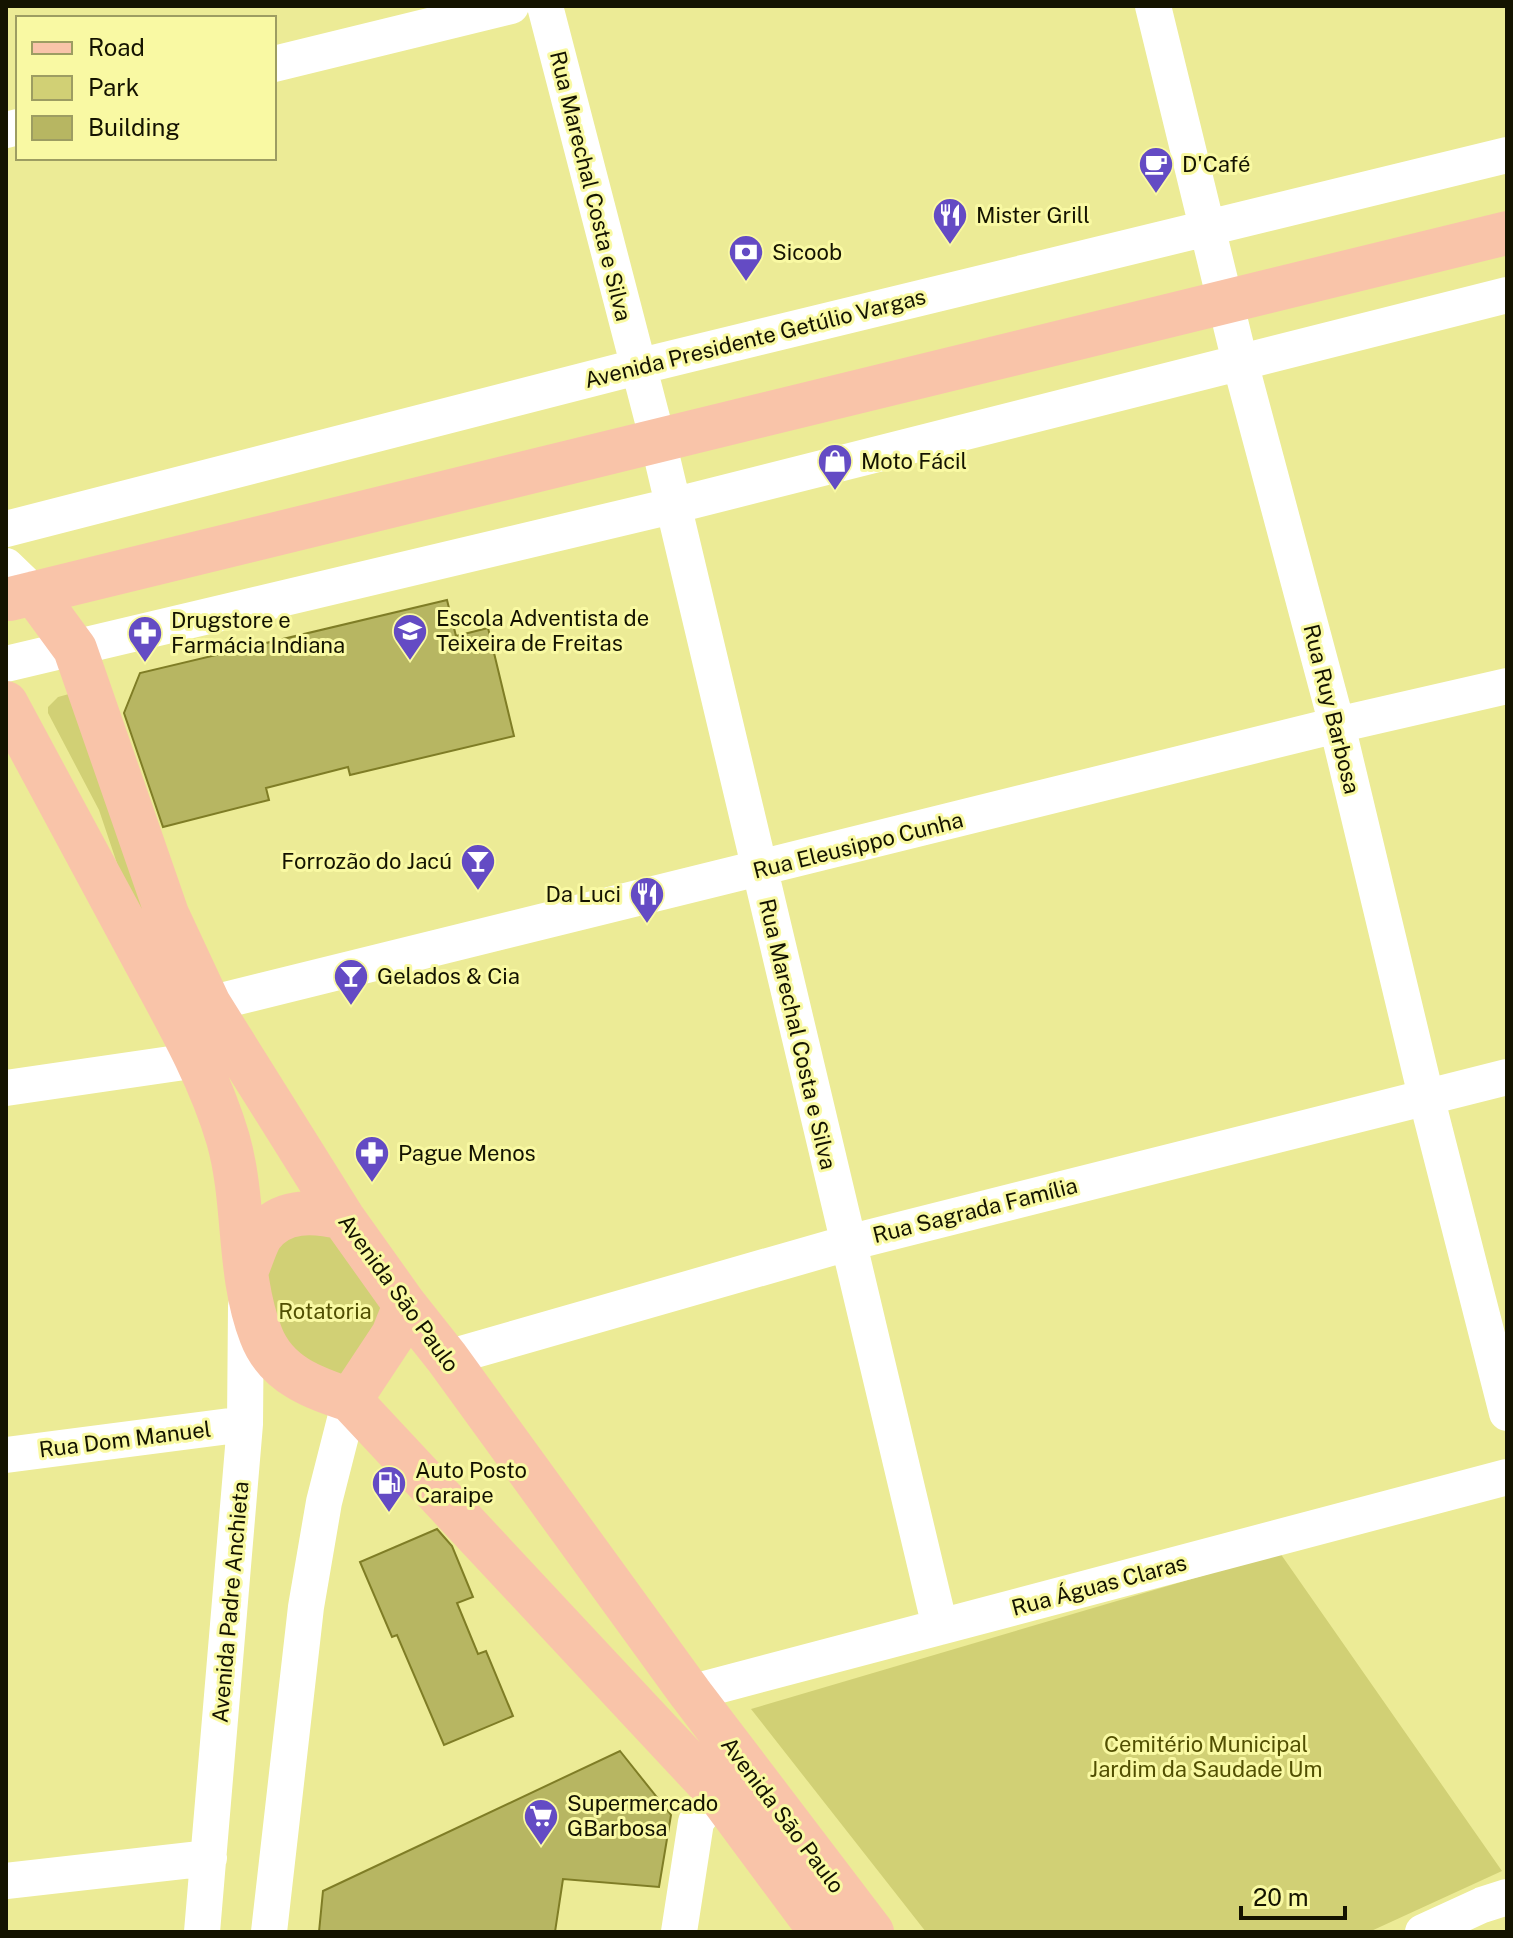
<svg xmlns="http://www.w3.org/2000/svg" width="1513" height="1938" viewBox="0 0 1513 1938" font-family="'Public Sans',sans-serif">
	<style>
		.green { fill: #d1d075 }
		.building { fill: #b7b662; stroke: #7f7d26; stroke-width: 2 }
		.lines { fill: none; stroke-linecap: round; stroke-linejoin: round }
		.minor { stroke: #fff; stroke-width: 36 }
		.major { stroke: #f9c4a9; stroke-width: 44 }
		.labels { text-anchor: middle; stroke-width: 6; stroke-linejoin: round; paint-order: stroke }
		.poi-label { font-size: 22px; fill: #141300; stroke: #f9f9a3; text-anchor: start }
		.street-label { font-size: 22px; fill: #141300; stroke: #f9f9a3 }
		.park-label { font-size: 22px; fill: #514f02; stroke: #f9f9a3 }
	</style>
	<rect width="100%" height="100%" fill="#eceb96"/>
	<!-- green -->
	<path class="green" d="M 69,694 L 168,981 L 125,887 L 99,810 L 48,713 L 48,707 L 58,697 Z
		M 301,1225 L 337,1229 L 384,1308 L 343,1385 L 293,1359 L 260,1275 L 273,1244 Z
		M 1280,1553 L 1502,1871 L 1369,1932 L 926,1932 L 751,1709 Z"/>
	<!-- building -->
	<path class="building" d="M 447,600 L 456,636 L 488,628 L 514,736 L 350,775 L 348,767 L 266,788 L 269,800 L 163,827 L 124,713 L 140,673 Z
		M 437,1529 L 452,1546 L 473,1597 L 457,1603 L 478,1654 L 486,1651 L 513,1716 L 444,1745 L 397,1635 L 392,1637 L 360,1562 Z
		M 620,1751 L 671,1815 L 659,1887 L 563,1879 L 555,1932 L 319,1932 L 323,1891 Z"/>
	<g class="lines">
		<!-- minor -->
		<path class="minor" d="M 545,6 L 658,441 L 940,1627
			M 1153,6 L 1240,362 L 1337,725 L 1426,1096 L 1507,1413
			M 274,64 L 511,6
			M 6,130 L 18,127
			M 6,529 L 637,367 L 1507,155
			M 6,566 L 34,593
			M 6,664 L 672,506 L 1507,295
			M 209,1004 L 1337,725 L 1507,686
			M 6,1088 L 198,1060
			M 447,1358 L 848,1243 L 1507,1077
			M 6,1455 L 245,1424
			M 690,1693 L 1507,1477
			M 6,1881 L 209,1858
			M 202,1932 L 245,1424 L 246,1306
			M 269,1932 L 306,1607 L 324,1502 L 350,1400
			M 679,1932 L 696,1822 L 707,1806 L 720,1796
			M 1423,1932 L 1482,1905 L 1507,1897"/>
		<!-- major -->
		<path class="major" d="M 34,593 L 75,649 L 167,914 L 209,1004 L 343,1218 L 405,1305 L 447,1358 L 690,1693 L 872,1932
			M 10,599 L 1507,233
			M 6,703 C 50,784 94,866 138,948 C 171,1010 208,1071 228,1139 C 246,1202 237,1273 261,1335 C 276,1375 314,1388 350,1400 L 720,1796 L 821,1932
			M 246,1272 C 251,1261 255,1246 261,1236 C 281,1208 315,1211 343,1218
			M 350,1400 L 393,1335 L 405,1305"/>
	</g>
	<!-- icons -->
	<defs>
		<g id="cafe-pin" transform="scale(1.8)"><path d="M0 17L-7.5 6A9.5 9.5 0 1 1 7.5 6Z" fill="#644bc4" stroke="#f9f9a3"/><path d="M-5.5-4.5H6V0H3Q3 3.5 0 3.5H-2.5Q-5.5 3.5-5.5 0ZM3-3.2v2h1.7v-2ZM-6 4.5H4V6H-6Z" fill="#fff"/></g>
		<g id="restaurant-pin" transform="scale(1.8)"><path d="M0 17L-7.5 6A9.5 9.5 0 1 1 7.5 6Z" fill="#644bc4" stroke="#f9f9a3"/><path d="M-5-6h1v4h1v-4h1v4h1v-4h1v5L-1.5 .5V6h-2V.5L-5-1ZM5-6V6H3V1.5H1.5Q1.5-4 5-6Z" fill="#fff"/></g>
		<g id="bank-pin" transform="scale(1.8)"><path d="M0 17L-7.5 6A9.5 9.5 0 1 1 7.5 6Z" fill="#644bc4" stroke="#f9f9a3"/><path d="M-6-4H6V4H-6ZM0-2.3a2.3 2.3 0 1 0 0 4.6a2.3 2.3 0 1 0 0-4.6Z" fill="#fff"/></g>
		<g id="shop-pin" transform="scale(1.8)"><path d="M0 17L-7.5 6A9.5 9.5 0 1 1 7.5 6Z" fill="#644bc4" stroke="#f9f9a3"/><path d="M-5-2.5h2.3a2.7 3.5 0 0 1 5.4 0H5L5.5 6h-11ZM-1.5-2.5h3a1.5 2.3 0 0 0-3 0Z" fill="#fff"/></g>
		<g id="school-pin" transform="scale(1.8)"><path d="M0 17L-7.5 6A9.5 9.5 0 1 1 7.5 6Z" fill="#644bc4" stroke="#f9f9a3"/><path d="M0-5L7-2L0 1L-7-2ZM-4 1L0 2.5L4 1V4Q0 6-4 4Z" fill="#fff"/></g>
		<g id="pharmacy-pin" transform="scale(1.8)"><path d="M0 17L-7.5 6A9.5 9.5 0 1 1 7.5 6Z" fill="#644bc4" stroke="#f9f9a3"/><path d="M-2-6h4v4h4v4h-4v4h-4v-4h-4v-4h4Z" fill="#fff"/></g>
		<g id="bar-pin" transform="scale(1.8)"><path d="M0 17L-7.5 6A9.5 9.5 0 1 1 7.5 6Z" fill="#644bc4" stroke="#f9f9a3"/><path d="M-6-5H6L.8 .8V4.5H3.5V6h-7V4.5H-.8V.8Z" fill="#fff"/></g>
		<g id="fuel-pin" transform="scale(1.8)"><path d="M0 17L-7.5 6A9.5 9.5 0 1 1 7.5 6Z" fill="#644bc4" stroke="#f9f9a3"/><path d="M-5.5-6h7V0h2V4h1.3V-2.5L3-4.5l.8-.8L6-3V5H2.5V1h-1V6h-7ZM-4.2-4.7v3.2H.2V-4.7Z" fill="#fff"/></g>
		<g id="supermarket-pin" transform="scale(1.8)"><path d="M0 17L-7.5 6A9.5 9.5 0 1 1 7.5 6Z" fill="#644bc4" stroke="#f9f9a3"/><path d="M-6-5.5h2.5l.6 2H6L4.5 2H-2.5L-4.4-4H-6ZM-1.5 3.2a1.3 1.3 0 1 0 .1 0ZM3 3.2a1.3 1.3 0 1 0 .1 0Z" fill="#fff"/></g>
	</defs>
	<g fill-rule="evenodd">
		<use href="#cafe-pin" x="1156" y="164"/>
		<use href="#restaurant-pin" x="950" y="215"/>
		<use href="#bank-pin" x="746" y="252"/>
		<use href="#shop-pin" x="835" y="461"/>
		<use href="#school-pin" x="410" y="631"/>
		<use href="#pharmacy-pin" x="145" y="633"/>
		<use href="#bar-pin" x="478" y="861"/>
		<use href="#restaurant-pin" x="647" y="894"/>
		<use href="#bar-pin" x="351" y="976"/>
		<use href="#pharmacy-pin" x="372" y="1153"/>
		<use href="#fuel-pin" x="389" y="1483"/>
		<use href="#supermarket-pin" x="541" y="1816"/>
	</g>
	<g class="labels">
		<!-- poi labels -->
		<g class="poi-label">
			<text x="1182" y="172">D'Café</text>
			<text x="976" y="223">Mister Grill</text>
			<text x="772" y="260">Sicoob</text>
			<text x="861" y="469">Moto Fácil</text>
			<text x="436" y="626">Escola Adventista de<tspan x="436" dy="25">Teixeira de Freitas</tspan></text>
			<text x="171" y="628">Drugstore e<tspan x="171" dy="25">Farmácia Indiana</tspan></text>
			<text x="452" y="869" text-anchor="end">Forrozão do Jacú</text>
			<text x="621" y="902" text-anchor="end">Da Luci</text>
			<text x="377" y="984">Gelados &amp; Cia</text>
			<text x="398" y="1161">Pague Menos</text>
			<text x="415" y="1478">Auto Posto<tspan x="415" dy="25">Caraipe</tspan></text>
			<text x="567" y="1811">Supermercado<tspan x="567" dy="25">GBarbosa</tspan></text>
		</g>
		<!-- street labels -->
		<g class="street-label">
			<text transform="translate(591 186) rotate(76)" y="8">Rua Marechal Costa e Silva</text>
			<text transform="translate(755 338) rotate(-14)" y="8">Avenida Presidente Getúlio Vargas</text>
			<text transform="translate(1332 709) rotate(76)" y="8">Rua Ruy Barbosa</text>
			<text transform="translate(858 845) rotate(-14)" y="8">Rua Eleusippo Cunha</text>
			<text transform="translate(798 1034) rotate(77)" y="8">Rua Marechal Costa e Silva</text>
			<text transform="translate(975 1210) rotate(-14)" y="8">Rua Sagrada Família</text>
			<text transform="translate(399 1293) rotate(54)" y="8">Avenida São Paulo</text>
			<text transform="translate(125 1439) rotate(-7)" y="8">Rua Dom Manuel</text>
			<text transform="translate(1099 1585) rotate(-15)" y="8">Rua Águas Claras</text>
			<text transform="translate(230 1602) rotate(-85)" y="8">Avenida Padre Anchieta</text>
			<text transform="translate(783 1815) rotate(53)" y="8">Avenida São Paulo</text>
		</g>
		<!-- park labels -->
		<g class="park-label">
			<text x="325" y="1319">Rotatoria</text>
			<text x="1206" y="1752">Cemitério Municipal<tspan x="1206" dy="25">Jardim da Saudade Um</tspan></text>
		</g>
	</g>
	<!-- border -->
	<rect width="1513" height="1938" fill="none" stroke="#141300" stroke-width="16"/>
	<!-- legend -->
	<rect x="16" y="16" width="260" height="144" fill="#f9f9a3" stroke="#9d9d62" stroke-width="2"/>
	<rect x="32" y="42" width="40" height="12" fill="#f9c4a9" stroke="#9d9d62" stroke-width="2"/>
	<text x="88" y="56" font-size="24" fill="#141300">Road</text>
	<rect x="32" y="76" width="40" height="24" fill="#d1d075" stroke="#9d9d62" stroke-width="2"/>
	<text x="88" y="96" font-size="24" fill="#141300">Park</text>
	<rect x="32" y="116" width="40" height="24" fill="#b7b662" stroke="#9d9d62" stroke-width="2"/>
	<text x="88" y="136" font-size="24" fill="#141300">Building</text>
	<!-- scale -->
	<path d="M1241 1906v12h104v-12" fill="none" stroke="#141300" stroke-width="4"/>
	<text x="1253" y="1906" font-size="24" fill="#141300" stroke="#f9f9a3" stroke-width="6" paint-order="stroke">20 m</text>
</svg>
